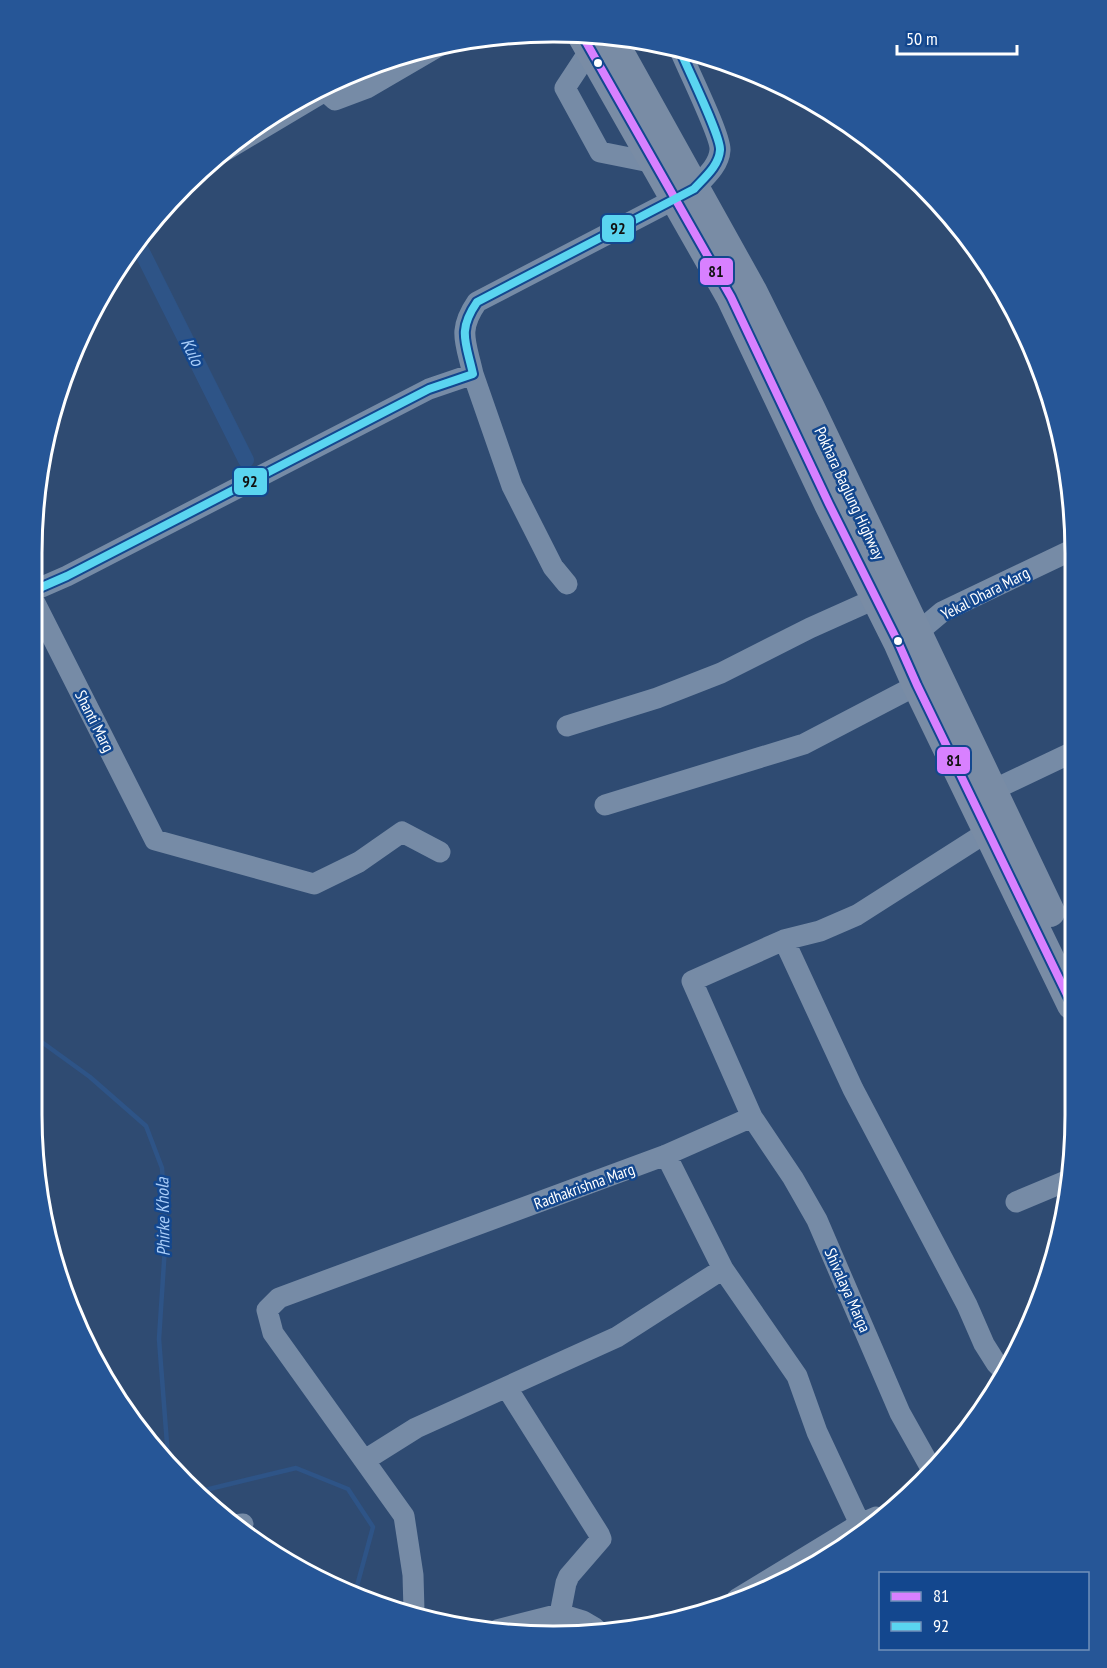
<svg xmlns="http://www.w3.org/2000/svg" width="1107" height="1668" viewBox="0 0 1107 1668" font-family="'PT Sans Narrow',sans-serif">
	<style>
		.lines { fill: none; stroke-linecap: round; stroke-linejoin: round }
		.stream { stroke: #2e5487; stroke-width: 4.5 }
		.canal { stroke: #2e5487; stroke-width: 16 }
		.minor { stroke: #768ba6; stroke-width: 21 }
		.highway { stroke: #798ca5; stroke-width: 30 }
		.bus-1-casing { stroke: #13478e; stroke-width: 12 }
		.bus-2-casing { stroke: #13478e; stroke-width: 12 }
		.bus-1 { stroke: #d880ff; stroke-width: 8 }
		.bus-2 { stroke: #5ad5f0; stroke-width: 8 }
		.bus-dot { fill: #fff; stroke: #13478e; stroke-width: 2 }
		.labels { text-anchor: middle; stroke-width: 5; stroke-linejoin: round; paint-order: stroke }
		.street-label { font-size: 16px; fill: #fff; stroke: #13478e }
		.water-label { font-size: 18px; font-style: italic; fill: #a8ccf8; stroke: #13478e }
		.rim { fill: none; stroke: #fff; stroke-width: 3 }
		.line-badge { stroke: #13478e; stroke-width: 2 }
		.pale-badge-label { font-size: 16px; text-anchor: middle; font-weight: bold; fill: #111 }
	</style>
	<rect width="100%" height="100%" fill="#2f4b72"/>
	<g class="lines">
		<!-- stream -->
		<path class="stream" d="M 32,1035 L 90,1077 L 146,1126 L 162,1168 L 166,1231 L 159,1339 L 168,1457
			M 201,1491 L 296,1468 L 348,1489 L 373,1527 L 354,1597"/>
		<!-- canal -->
		<path class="canal" d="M 138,244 L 246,460"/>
		<!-- minor -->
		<path class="minor" d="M 590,50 L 565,88 L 600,152 L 655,163
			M 221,153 L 325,91 L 335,100 L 367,88 L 439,46
			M 473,374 L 512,486 L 553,567 L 567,584
			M 35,590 L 67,576 L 429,389 L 473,374 C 466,342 457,331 477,302 L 694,189 C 704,178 719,166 720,150 C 721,136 687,68 680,50
			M 35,603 L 155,840 L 314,884 L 359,862 L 402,832 L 440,852
			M 906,638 L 917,633 L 942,612 L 1074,549
			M 567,726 L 657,698 L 721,673 L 810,628 L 877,598
			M 993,790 L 1073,752
			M 605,805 L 804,744 L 917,685
			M 784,940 L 853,1089 L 967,1305 L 984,1344 L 996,1363 L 1004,1371
			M 752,1117 L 793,1178 L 817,1220 L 900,1413 L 932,1470
			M 666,1155 L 723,1269 L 797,1376 L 817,1432 L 860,1524
			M 1016,1202 L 1071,1179
			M 507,1388 L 599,1534 L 601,1539 L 569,1576 L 566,1583 L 560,1614
			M 365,1460 L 416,1428 L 617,1337 L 723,1269
			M 232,1525 L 243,1524
			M 737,1599 L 860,1524 L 876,1517
			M 414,1611 L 413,1575 L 404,1516 L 273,1333 L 267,1310 L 279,1298 L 666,1155 L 752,1117 L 692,981 L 784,940 L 820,931 L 857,915 L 998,825
			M 497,1630 L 560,1614 L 583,1621 L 595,1628"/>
		<!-- highway -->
		<path class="highway" d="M 582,35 L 731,297 L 829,504 L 898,642 L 917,685 L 1072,1005
			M 610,36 L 752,291 L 810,408 L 1050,912"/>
		<!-- bus-1 casing -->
		<g class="bus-1-casing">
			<path id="bus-1" d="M 582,35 L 731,297 L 829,504 L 898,642 L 917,685 L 1072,1005"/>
		</g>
		<!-- bus-2 casing -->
		<g class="bus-2-casing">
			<path id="bus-2" d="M 35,590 L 67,576 L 429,389 L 473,374 C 466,342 457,331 477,302 L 694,189 C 704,178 719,166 720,150 C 721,136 687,68 680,50"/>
		</g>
		<!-- bus-1 -->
		<use href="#bus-1" class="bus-1"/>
		<!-- bus-2 -->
		<use href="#bus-2" class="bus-2"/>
	</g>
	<!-- markers -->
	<g class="bus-dot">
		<circle cx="598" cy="63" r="5"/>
		<circle cx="898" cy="641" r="5"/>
	</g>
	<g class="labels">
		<!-- street labels -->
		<g class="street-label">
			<text transform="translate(850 493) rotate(65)" y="6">Pokhara Baglung Highway</text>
			<text transform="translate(985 593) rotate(-27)" y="6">Yekal Dhara Marg</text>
			<text transform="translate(95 721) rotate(63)" y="6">Shanti Marg</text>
			<text transform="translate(584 1186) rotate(-20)" y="6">Radhakrishna Marg</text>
			<text transform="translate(848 1290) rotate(66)" y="6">Shivalaya Marga</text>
		</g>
		<!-- water labels -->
		<g class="water-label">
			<text transform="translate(192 352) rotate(64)" y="6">Kulo</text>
			<text transform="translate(163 1217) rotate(-91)" y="6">Phirke Khola</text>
		</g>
	</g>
	<!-- crop -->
	<path d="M0 0H1107V1668H0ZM553 42H554A511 511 0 0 1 1065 553V1115A511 511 0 0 1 554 1626H553A511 511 0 0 1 42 1115V553A511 511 0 0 1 553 42Z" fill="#265697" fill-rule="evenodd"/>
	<path class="rim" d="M553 42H554A511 511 0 0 1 1065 553V1115A511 511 0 0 1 554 1626H553A511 511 0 0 1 42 1115V553A511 511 0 0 1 553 42Z"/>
	<g class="line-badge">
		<rect x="601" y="214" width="34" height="29" rx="6" fill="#5ad5f0"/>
		<rect x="699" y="257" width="35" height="29" rx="6" fill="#d880ff"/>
		<rect x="233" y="467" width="35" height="29" rx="6" fill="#5ad5f0"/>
		<rect x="936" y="746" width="35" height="29" rx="6" fill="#d880ff"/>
	</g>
	<g class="pale-badge-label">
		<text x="618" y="234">92</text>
		<text x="716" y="277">81</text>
		<text x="250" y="487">92</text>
		<text x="954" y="766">81</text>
	</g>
	<!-- legend -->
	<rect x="879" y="1572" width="210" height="78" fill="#13478e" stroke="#7191bb" stroke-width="1.5"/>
	<rect x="891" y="1592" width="30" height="9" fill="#d880ff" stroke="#7191bb" stroke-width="1.5"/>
	<text x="933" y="1602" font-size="18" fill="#ffffff">81</text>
	<rect x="891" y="1622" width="30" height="9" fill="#5ad5f0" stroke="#7191bb" stroke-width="1.5"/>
	<text x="933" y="1632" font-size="18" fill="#ffffff">92</text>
	<!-- scale -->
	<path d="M897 45v9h120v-9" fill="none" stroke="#ffffff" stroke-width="3"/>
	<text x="906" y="45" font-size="18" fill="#ffffff" stroke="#13478e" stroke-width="4.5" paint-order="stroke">50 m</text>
</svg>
